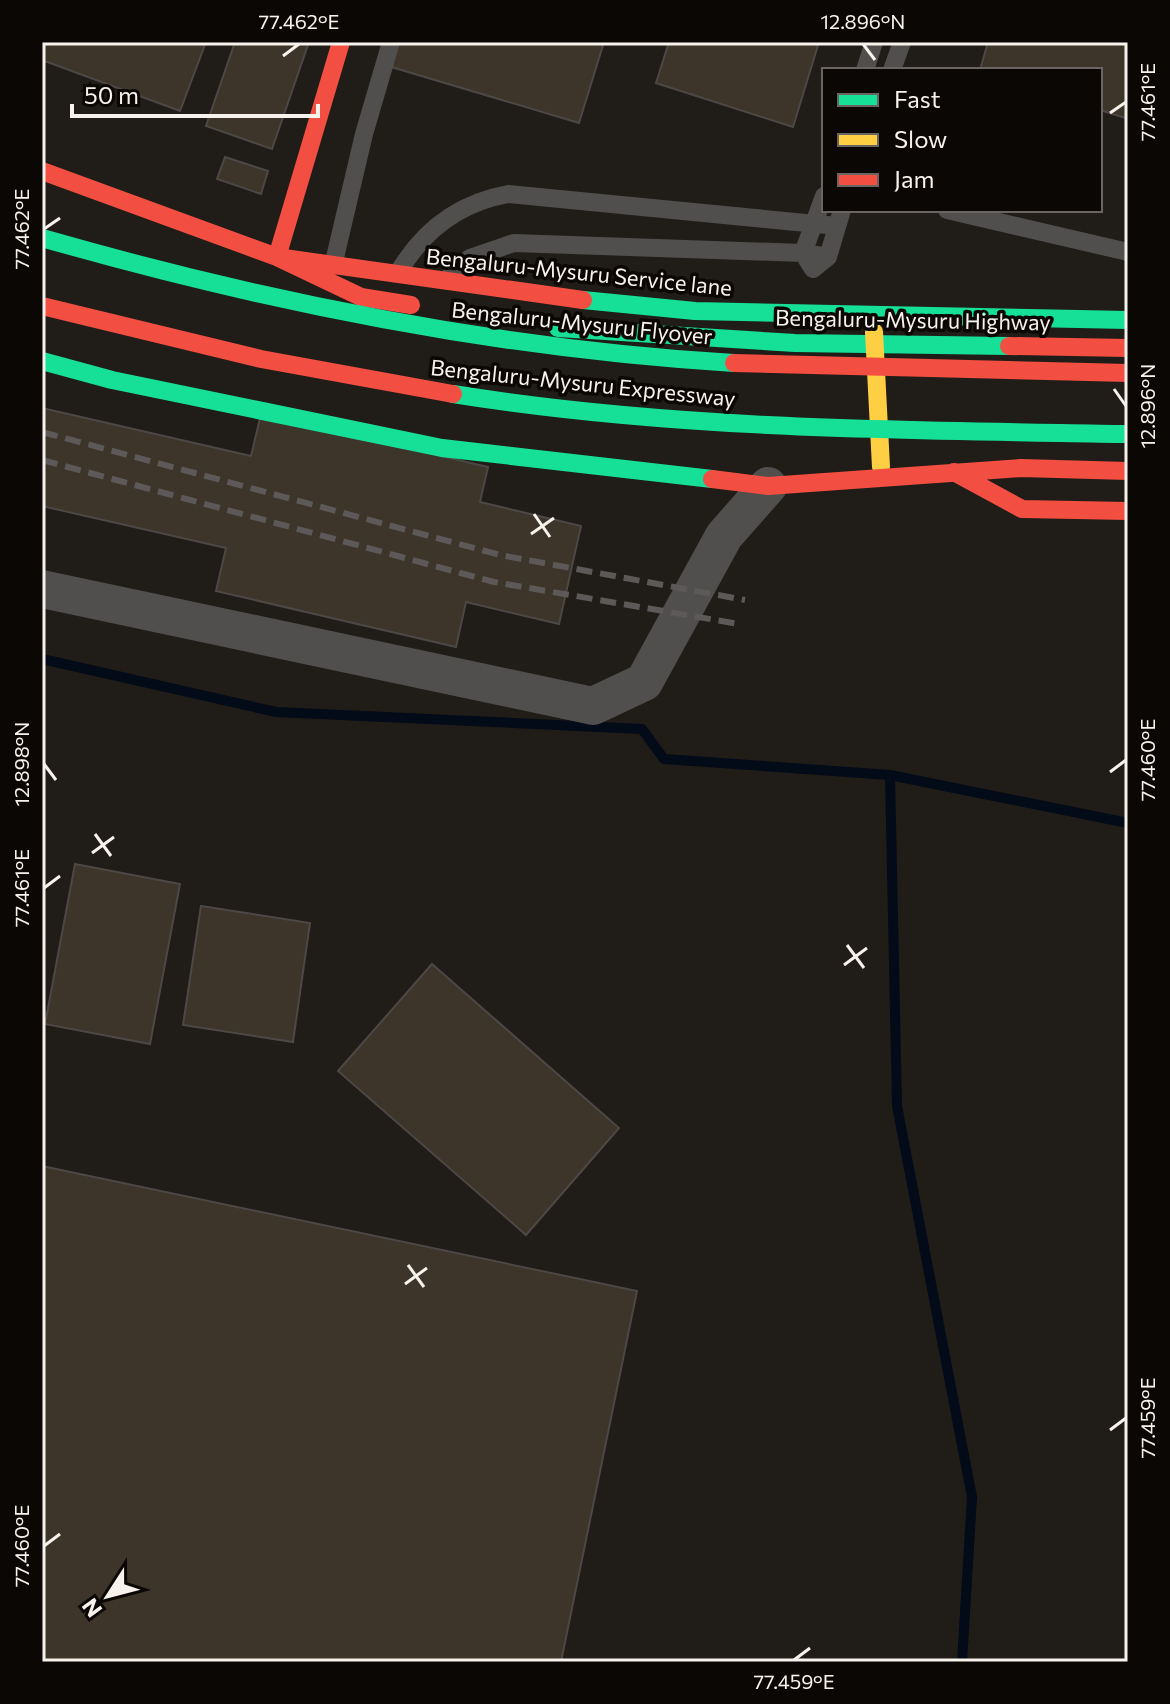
<svg xmlns="http://www.w3.org/2000/svg" width="1170" height="1704" viewBox="0 0 1170 1704" font-family="Commissioner,sans-serif">
	<style>
		.lines { fill: none; stroke-linecap: round; stroke-linejoin: round }
		.stream { stroke: #030a18; stroke-width: 10 }
		.building { fill: #3d342a; stroke: #4c4845; stroke-width: 2 }
		.lane { stroke: #504f4e; stroke-width: 18 }
		.street { stroke: #504f4e; stroke-width: 38 }
		.fast { stroke: #16e098; stroke-width: 18 }
		.slow { stroke: #ffcf43; stroke-width: 18 }
		.jam { stroke: #f24e42; stroke-width: 18 }
		.rail { stroke: #5c5958; stroke-width: 6; stroke-dasharray: 16 8; stroke-linecap: butt }
		.fast-bridge { stroke: #16e098; stroke-width: 18 }
		.jam-bridge { stroke: #f24e42; stroke-width: 18 }
		.ticks { fill: none; stroke: #f8f2ed; stroke-width: 3 }
		.labels { text-anchor: middle; stroke-width: 7; stroke-linejoin: round; paint-order: stroke }
		.street-label { font-size: 22px; fill: #f8f2ed; stroke: #0b0705 }
		.neatline { fill: none; stroke: #f8f2ed; stroke-width: 3 }
		.ticks-label { font-size: 20px; text-anchor: middle; fill: #f8f2ed }
	</style>
	<rect width="100%" height="100%" fill="#201c18"/>
	<g class="lines">
		<!-- stream -->
		<path class="stream" d="M 42,659 L 276,712 L 642,729 L 664,759 L 890,775
			M 962,1662 L 972,1497 L 897,1106 L 890,775 L 1128,823"/>
	</g>
	<!-- building -->
	<path class="building" d="M 42,42 L 206,42 L 180,111 L 42,60 Z
		M 235,42 L 309,42 L 272,149 L 206,126 Z
		M 396,42 L 604,42 L 579,123 L 388,66 Z
		M 669,42 L 819,42 L 793,127 L 656,83 Z
		M 988,42 L 1128,42 L 1128,119 L 1100,110 L 1100,70 L 980,70 Z
		M 225,157 L 268,171 L 261,194 L 217,179 Z
		M 42,408 L 251,456 L 261,414 L 488,467 L 480,502 L 581,526 L 559,624 L 466,602 L 456,647 L 216,591 L 226,548 L 42,506 Z
		M 75,864 L 180,884 L 150,1044 L 45,1024 Z
		M 201,906 L 310,923 L 293,1042 L 183,1025 Z
		M 432,964 L 619,1128 L 526,1235 L 338,1071 Z
		M 42,1166 L 637,1291 L 561,1662 L 42,1662 Z"/>
	<g class="lines">
		<!-- lane -->
		<path class="lane" d="M 865,70 L 874,42
			M 892,70 L 902,42
			M 824,196 L 803,253 L 813,269 L 828,257 L 842,210
			M 947,210 L 1128,252
			M 333,266 L 364,134 L 391,42
			M 398,273 C 423,230 459,203 508,194 L 837,226
			M 449,277 L 470,258 L 514,243 L 803,253 L 828,257"/>
		<!-- street -->
		<path class="street" d="M 42,589 L 593,706 L 644,682 L 724,536 L 768,486"/>
		<!-- fast -->
		<path class="fast" d="M 583,300 L 695,311 L 1128,320
			M 558,328 L 795,343 L 1009,346
			M 42,361 L 112,380 L 442,448 L 712,479"/>
		<!-- slow -->
		<path class="slow" d="M 874,332 L 881,467"/>
		<!-- jam -->
		<path class="jam" d="M 341,42 L 277,257 L 583,300
			M 42,171 L 277,257 L 361,297 L 411,305
			M 1009,346 L 1128,348
			M 954,472 L 1022,509 L 1128,511
			M 712,479 L 768,486 L 1021,468 L 1128,471"/>
		<!-- rail -->
		<path class="rail" d="M 42,432 L 500,555 L 745,600
			M 42,460 L 494,582 L 739,624"/>
		<!-- fast-bridge -->
		<path class="fast-bridge" d="M 42,238 C 269,303 498,349 734,363
			M 453,394 C 677,430 902,430 1128,434"/>
		<!-- jam-bridge -->
		<path class="jam-bridge" d="M 42,306 L 261,359 L 453,394
			M 734,363 L 1128,373"/>
	</g>
	<!-- ticks -->
	<path class="ticks" d="M 863,44 L 875,60M 283,56 L 299,44M 1110,113 L 1126,102M 44,229 L 60,218M 1114,389 L 1126,406M 534,514 L 550,537M 531,534 L 554,518M 44,764 L 56,780M 1110,772 L 1126,760M 95,834 L 111,856M 92,853 L 114,837M 44,888 L 60,876M 847,945 L 864,968M 844,965 L 867,948M 408,1265 L 424,1287M 405,1284 L 427,1268M 1110,1430 L 1126,1418M 44,1546 L 60,1534M 794,1660 L 810,1648"/>
	<g class="labels">
		<!-- street labels -->
		<g class="street-label">
			<text transform="translate(579 272) rotate(6)" y="8">Bengaluru-Mysuru Service lane</text>
			<text transform="translate(913 320) rotate(1)" y="8">Bengaluru-Mysuru Highway</text>
			<text transform="translate(582 323) rotate(6)" y="8">Bengaluru-Mysuru Flyover</text>
			<text transform="translate(583 383) rotate(6)" y="8">Bengaluru-Mysuru Expressway</text>
		</g>
	</g>
	<!-- border -->
	<rect width="1170" height="1704" fill="none" stroke="#0b0705" stroke-width="88"/>
	<!-- legend -->
	<rect x="822" y="68" width="280" height="144" fill="#0b0705" stroke="#6a6562" stroke-width="2"/>
	<rect x="838" y="94" width="40" height="12" fill="#16e098" stroke="#6a6562" stroke-width="2"/>
	<text x="894" y="108" font-size="24" fill="#f8f2ed">Fast</text>
	<rect x="838" y="134" width="40" height="12" fill="#ffcf43" stroke="#6a6562" stroke-width="2"/>
	<text x="894" y="148" font-size="24" fill="#f8f2ed">Slow</text>
	<rect x="838" y="174" width="40" height="12" fill="#f24e42" stroke="#6a6562" stroke-width="2"/>
	<text x="894" y="188" font-size="24" fill="#f8f2ed">Jam</text>
	<!-- north arrow -->
	<g transform="translate(108 1596) rotate(234)" stroke="#0b0705" stroke-width="6" paint-order="stroke">
	<path d="M0-6L14 30L0 20L-14 30Z" fill="#f8f2ed"/>
	<text y="-12" font-size="22" font-weight="bold" text-anchor="middle" fill="#f8f2ed">N</text>
	</g>
	<!-- scale -->
	<path d="M72 104v12h246v-12" fill="none" stroke="#f8f2ed" stroke-width="4"/>
	<text x="84" y="104" font-size="24" fill="#f8f2ed" stroke="#0b0705" stroke-width="6" paint-order="stroke">50 m</text>
	<rect x="44" y="44" width="1082" height="1616" class="neatline"/>
	<g class="ticks-label">
		<text x="299" y="29">77.462°E</text>
		<text x="863" y="29">12.896°N</text>
		<text transform="translate(1148 102) rotate(-90)" y="7">77.461°E</text>
		<text transform="translate(22 229) rotate(-90)" y="7">77.462°E</text>
		<text transform="translate(1148 406) rotate(-90)" y="7">12.896°N</text>
		<text transform="translate(1148 760) rotate(-90)" y="7">77.460°E</text>
		<text transform="translate(22 764) rotate(-90)" y="7">12.898°N</text>
		<text transform="translate(22 888) rotate(-90)" y="7">77.461°E</text>
		<text transform="translate(1148 1418) rotate(-90)" y="7">77.459°E</text>
		<text transform="translate(22 1546) rotate(-90)" y="7">77.460°E</text>
		<text x="794" y="1689">77.459°E</text>
	</g>
</svg>
